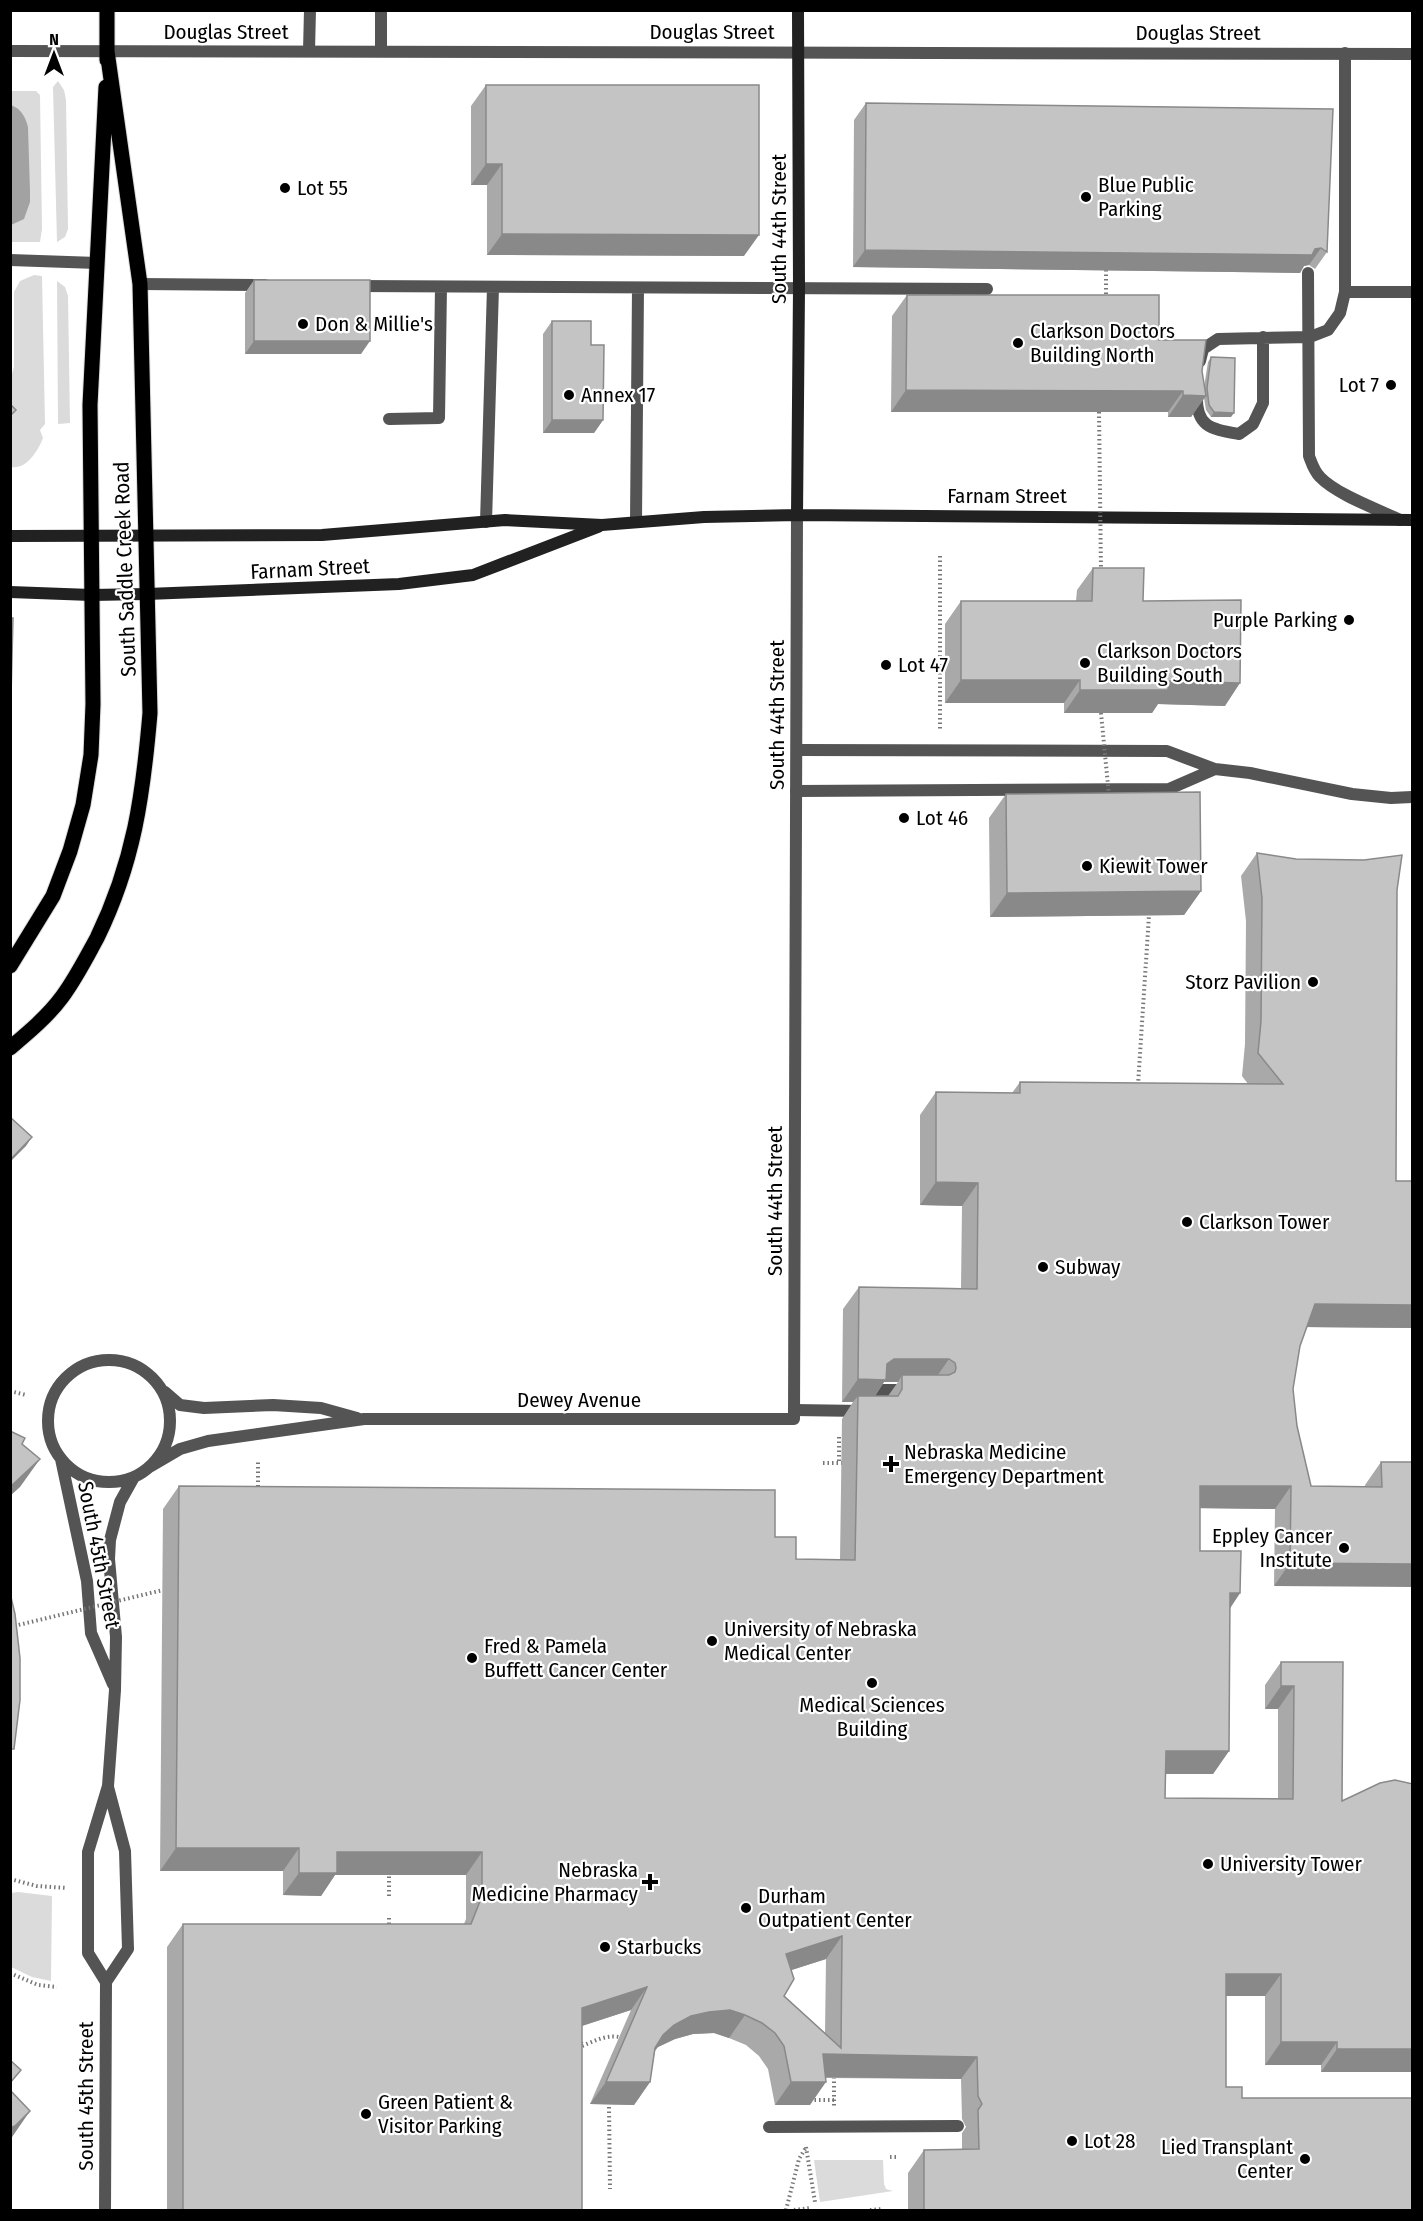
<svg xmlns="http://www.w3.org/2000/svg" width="1423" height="2221" viewBox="0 0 1423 2221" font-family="'Fira Sans Condensed',sans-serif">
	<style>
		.green { fill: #dbdbdb }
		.water { fill: #a2a2a2 }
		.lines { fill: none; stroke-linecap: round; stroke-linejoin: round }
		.primary-casing { stroke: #dbdbdb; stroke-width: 17 }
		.path { stroke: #767676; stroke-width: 4; stroke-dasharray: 1.5 3; stroke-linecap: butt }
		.lane { stroke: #545454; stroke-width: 12 }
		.street { stroke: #545454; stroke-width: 12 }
		.secondary { stroke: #212121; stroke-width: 12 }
		.primary { stroke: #000; stroke-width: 15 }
		.path-bridge { stroke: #767676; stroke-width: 4; stroke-dasharray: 1.5 3; stroke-linecap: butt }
		.wall { fill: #a9a9a9; fill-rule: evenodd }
		.shaded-wall { fill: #898989 }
		.building { fill: #c4c4c4; stroke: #898989; stroke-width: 1.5; fill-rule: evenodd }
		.poi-dot { fill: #000; stroke: #fff; stroke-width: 2 }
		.labels { text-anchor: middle; stroke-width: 4.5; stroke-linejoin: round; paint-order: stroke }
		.street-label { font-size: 21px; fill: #000; stroke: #fff }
		.poi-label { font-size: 21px; fill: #000; stroke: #fff; text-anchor: start }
	</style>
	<rect width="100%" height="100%" fill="#fff"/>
	<!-- green -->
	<path class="green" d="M 58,81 L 64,90 L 66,100 L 68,229 L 65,237 L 57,242 L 53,87 Z
		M 10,91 L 36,91 L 40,95 L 42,229 L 40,242 L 11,242 Z
		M 34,275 L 42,276 L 45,424 L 40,430 L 43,438 C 38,451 26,470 11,467 L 10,381 L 14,367 L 14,292 L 20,281 Z
		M 57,281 L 65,287 L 68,296 L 70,423 L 58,424 Z
		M 18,1892 L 52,1896 L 51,1981 L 32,1977 L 11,1967 L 11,1893 Z
		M 814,2160 L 883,2160 L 884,2184 L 886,2189 L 893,2191 L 820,2202 Z"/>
	<!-- water -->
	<path class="water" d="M 11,105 C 21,109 25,116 28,127 L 30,192 L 30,202 L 24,219 L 11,225 Z"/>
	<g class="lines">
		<!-- primary casing -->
		<g class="primary-casing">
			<path id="primary" d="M 107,60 L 107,10
				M 10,966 L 53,896 L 70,851 L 83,805 L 91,755 L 93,704 L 90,405 L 106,87
				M 10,1048 C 29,1032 48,1016 62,997 C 76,978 86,958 97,938 C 134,862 143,796 150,713 L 140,284 L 107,51"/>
		</g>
		<!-- path -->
		<path class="path" d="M 1106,270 L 1106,298
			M 940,556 L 940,729
			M 1138,1085 L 1149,915
			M 10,1391 L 26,1395
			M 839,1437 L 839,1463
			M 823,1463 L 846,1463
			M 258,1491 L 258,1462
			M 10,1879 L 37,1886 L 67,1888
			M 389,1896 L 389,1875
			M 389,1918 L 389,1929
			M 10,1973 L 38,1985 L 57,1987
			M 581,2042 L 582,2046 C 594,2041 610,2033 622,2038
			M 834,2077 L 834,2107
			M 810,2100 L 834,2100
			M 609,2107 L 610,2189
			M 806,2147 L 815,2202
			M 890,2157 L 899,2157
			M 786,2210 L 799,2159 L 805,2149
			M 794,2210 L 810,2208
			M 870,2210 L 882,2209 L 882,2210"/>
		<!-- lane -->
		<path class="lane" d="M 309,51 L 310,10
			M 381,51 L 381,10
			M 10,260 L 97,263
			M 1308,273 L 1309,456 C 1312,464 1314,471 1320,477 C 1336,494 1377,509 1400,520
			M 140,284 L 265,285
			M 354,286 L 987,289
			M 1345,292 L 1412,292
			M 1200,361 L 1203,349 L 1218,339 L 1310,337 L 1328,330 L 1340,313 L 1345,292 L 1345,53
			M 1197,393 C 1195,427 1211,429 1239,434 L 1253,424 L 1263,403 L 1263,337
			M 389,419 L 439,418 L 441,287
			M 486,522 L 493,287
			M 636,522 L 638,288
			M 797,750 L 1167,751 L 1215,769 L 1250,773 L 1352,794 L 1391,798 L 1412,797
			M 796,791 L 1169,789 L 1215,769
			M 794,1410 L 862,1411
			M 878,1410 L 878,1390 L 907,1390
			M 769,2127 L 958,2126"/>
		<!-- street -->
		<path class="street" d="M 10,51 L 1412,54
			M48 1421a61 61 0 1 1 122 0a61 61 0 1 1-122 0Z
			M 165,1392 L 180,1405 L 204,1408 L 273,1405 L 321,1408 L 357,1418
			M 61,1459 L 87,1581 L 91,1633 L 113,1684
			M 151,1466 L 180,1449 L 208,1441 L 364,1419 L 794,1419 L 797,515
			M 106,1982 L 128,1949 L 125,1851 L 108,1787
			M 105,2210 L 106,1982 L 88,1953 L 88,1852 L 108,1786 L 115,1690 L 116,1637 L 109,1559 L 110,1540 L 120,1502 L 134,1477"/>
		<!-- secondary -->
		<path class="secondary" d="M 797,515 L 799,289 L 798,10
			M 10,536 L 322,535 L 505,520 L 602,525 L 704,517 L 797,515 L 1412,520
			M 10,592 L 91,595 L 147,594 L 399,584 L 473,575 L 598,527"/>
		<!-- primary -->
		<use href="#primary" class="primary"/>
		<!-- path-bridge -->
		<path class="path-bridge" d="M 1099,412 L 1101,572
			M 1101,713 L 1109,796
			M 10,1627 L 163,1590"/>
	</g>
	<!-- wall -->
	<path class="wall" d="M 486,85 L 744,256 L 487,255 L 487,185 L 471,185 L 471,106 Z
		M 866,103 L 1333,109 L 1327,252 L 1315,269 L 1309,265 L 1304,266 L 1300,273 L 853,267 L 854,120 Z
		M 254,280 L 361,354 L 245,354 L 245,293 Z
		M 907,295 L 1159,340 L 1202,371 L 1204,387 L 1208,362 L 1211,357 L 1231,417 L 1211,417 L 1206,410 L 1204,398 L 1191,417 L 1168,417 L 1168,412 L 891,412 L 892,316 Z
		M 552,321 L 591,345 L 603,420 L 594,433 L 543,433 L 543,334 Z
		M 1093,568 L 1143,601 L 1225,706 L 1158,704 L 1152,713 L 1064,713 L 1064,703 L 945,703 L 945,624 L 961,601 L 1076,601 L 1077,590 Z
		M 1006,794 L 1201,891 L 1184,915 L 990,917 L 989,818 Z
		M 1257,853 L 1397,890 L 1396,1181 L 1413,1328 L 1307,1327 L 1300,1346 L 1293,1389 L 1297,1426 L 1311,1486 L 1365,1487 L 1365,1485 L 1381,1462 L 1413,1462 L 1274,1586 L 1275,1509 L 1200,1508 L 1200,1551 L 1240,1593 L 1230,1608 L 1229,1751 L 1213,1774 L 1166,1774 L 1165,1798 L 1278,1799 L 1278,1709 L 1265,1709 L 1265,1685 L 1281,1662 L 1343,1662 L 1342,1801 L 1413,1784 L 1413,2072 L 1321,2072 L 1321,2065 L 1265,2065 L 1265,1996 L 1226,1996 L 1226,2087 L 1413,2211 L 908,2211 L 908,2173 L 924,2150 L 962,2149 L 962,2133 L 966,2127 L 962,2119 L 961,2079 L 825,2078 L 810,2105 L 775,2105 L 768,2069 L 759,2056 L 746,2045 L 729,2038 L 714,2033 L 693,2034 L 675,2039 L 658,2047 L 655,2051 L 650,2082 L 634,2105 L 590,2104 L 631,2010 L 582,2026 L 582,2211 L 167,2211 L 167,1947 L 183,1924 L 464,1924 L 466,1919 L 466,1875 L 335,1875 L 321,1896 L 283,1895 L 283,1871 L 160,1871 L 163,1509 L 179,1486 L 775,1537 L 796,1559 L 840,1560 L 842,1419 L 853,1402 L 842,1402 L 843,1309 L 859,1287 L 961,1288 L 962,1206 L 920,1205 L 920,1115 L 936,1092 L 1012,1093 L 1020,1082 L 1248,1084 L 1242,1076 L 1245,1044 L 1246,921 L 1241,876 ZM 884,1382 L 898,1382 L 888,1396 L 875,1396 ZM 826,1959 L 825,2033 L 784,1996 L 791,1970 Z"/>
	<!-- shaded-wall -->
	<path class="shaded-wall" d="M 660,10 L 729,10 L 728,12 Z
		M 486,164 L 502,164 L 487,185 L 471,185 Z
		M 502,234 L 759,235 L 744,256 L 487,255 Z
		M 1321,248 L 1309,265 L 1304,266 L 1300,273 L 853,267 L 865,250 L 1315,249 Z
		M 254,341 L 370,341 L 361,354 L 245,354 Z
		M 906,390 L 1183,391 L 1168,412 L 891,412 Z
		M 1183,395 L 1206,396 L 1191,417 L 1168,417 Z
		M 1214,412 L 1234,413 L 1231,417 L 1211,417 Z
		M 552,420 L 603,420 L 594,433 L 543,433 Z
		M 961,680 L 1080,680 L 1064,703 L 945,703 Z
		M 1168,681 L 1240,683 L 1225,706 L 1158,704 L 1152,713 L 1064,713 L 1080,690 Z
		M 1201,891 L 1184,915 L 990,917 L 1007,893 Z
		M 32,1137 L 26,1146 L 10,1162 L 10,1160 Z
		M 936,1182 L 978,1183 L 962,1206 L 920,1205 Z
		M 1315,1304 L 1413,1305 L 1413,1328 L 1299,1327 Z
		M 894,1359 L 949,1359 L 933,1382 L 902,1375 L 898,1382 L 884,1382 L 870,1403 L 858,1396 L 853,1402 L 842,1402 L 858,1379 Z
		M 40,1459 L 20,1487 L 10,1496 L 10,1487 Z
		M 1200,1486 L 1291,1486 L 1275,1509 L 1184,1508 Z
		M 1290,1563 L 1413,1564 L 1413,1587 L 1274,1586 Z
		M 1230,1593 L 1240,1593 L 1225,1616 Z
		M 1281,1686 L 1294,1686 L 1278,1709 L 1265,1709 Z
		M 1166,1751 L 1229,1751 L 1213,1774 L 1150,1774 Z
		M 176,1848 L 299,1848 L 283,1871 L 160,1871 Z
		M 337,1852 L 482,1852 L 466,1875 L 335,1875 L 321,1896 L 283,1895 L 299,1873 Z
		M 842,1936 L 826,1959 L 770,1977 L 786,1954 Z
		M 1226,1974 L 1281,1974 L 1265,1996 L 1210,1996 Z
		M 647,1987 L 631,2010 L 566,2031 L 582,2008 Z
		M 730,2010 L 745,2015 L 729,2038 L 714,2033 L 693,2034 L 675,2039 L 658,2047 L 647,2058 L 663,2035 L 674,2025 L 691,2016 L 709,2012 Z
		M 1281,2042 L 1337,2042 L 1321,2065 L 1265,2065 Z
		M 1337,2049 L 1413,2049 L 1413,2072 L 1321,2072 Z
		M 823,2054 L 977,2057 L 961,2079 L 807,2077 Z
		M 606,2082 L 650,2082 L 634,2105 L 590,2104 Z
		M 791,2082 L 826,2082 L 810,2105 L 775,2105 Z
		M 30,2111 L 10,2140 L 10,2128 Z"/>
	<!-- building -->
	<path class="building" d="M 486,85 L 759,85 L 759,235 L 502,234 L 502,164 L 486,164 Z
		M 866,103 L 1333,109 L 1327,252 L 1321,248 L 1315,249 L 1312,255 L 865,250 Z
		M 254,280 L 370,280 L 370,341 L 254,341 Z
		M 907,295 L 1159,295 L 1159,340 L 1206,340 L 1202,371 L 1206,396 L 1183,395 L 1183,391 L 906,390 Z
		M 552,321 L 591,321 L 591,345 L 604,345 L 603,420 L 552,420 Z
		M 1211,357 L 1235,358 L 1234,413 L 1214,412 L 1209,405 L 1207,388 Z
		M 10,404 L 16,410 L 10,416 Z
		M 1093,568 L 1144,568 L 1143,601 L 1241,600 L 1240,683 L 1168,681 L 1168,690 L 1080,690 L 1080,680 L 961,680 L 961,601 L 1092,601 Z
		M 10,618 L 13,618 L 10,736 Z
		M 1200,792 L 1201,891 L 1007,893 L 1006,794 Z
		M 1257,853 L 1296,859 L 1364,860 L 1402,855 L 1397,890 L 1396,1181 L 1413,1181 L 1413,1305 L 1315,1304 L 1300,1346 L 1293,1389 L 1297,1426 L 1311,1486 L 1382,1487 L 1381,1462 L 1413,1462 L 1413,1564 L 1290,1563 L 1291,1486 L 1200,1486 L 1200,1551 L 1241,1551 L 1240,1593 L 1230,1593 L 1229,1751 L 1166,1751 L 1165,1798 L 1293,1799 L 1294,1686 L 1281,1686 L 1281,1662 L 1343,1662 L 1342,1801 L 1380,1783 L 1395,1780 L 1413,1784 L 1413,2049 L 1337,2049 L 1337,2042 L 1281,2042 L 1281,1974 L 1226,1974 L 1226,2087 L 1242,2087 L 1242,2098 L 1413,2098 L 1413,2211 L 924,2211 L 924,2150 L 979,2149 L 978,2110 L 982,2104 L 978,2096 L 977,2057 L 823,2054 L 826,2082 L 791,2082 L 784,2046 L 775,2033 L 762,2023 L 745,2015 L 730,2010 L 709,2012 L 691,2016 L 674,2025 L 663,2035 L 655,2048 L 650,2082 L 606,2082 L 647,1987 L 582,2008 L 582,2211 L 183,2211 L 183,1924 L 471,1924 L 482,1896 L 482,1852 L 337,1852 L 337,1873 L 299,1873 L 299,1848 L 176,1848 L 179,1486 L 775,1490 L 775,1537 L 796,1537 L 796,1559 L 855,1560 L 858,1396 L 898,1396 L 902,1389 L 902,1375 L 949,1375 L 955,1372 L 956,1368 L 955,1363 L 949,1359 L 894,1359 L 887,1364 L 886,1380 L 858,1379 L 859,1287 L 977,1289 L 978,1183 L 936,1182 L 936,1092 L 1020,1093 L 1020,1082 L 1283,1084 L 1258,1053 L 1261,1021 L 1262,898 ZM 842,1936 L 841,2048 L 784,1996 L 794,1979 L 786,1954 Z
		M 10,1117 L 32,1137 L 10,1160 Z
		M 10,1431 L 25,1438 L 22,1444 L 40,1459 L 10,1487 Z
		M 10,1593 L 15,1614 L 20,1658 L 20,1700 L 14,1749 L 10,1749 Z
		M 10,2060 L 21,2070 L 10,2083 Z
		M 10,2090 L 30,2111 L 15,2126 L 10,2128 Z"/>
	<!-- markers -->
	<g class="poi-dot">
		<circle cx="285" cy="188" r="6"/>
		<circle cx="1086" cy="197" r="6"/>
		<circle cx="303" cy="324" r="6"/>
		<circle cx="1018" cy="343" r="6"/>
		<circle cx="1391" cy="385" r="6"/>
		<circle cx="569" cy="395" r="6"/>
		<circle cx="1349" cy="620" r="6"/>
		<circle cx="1085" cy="663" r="6"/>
		<circle cx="886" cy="665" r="6"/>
		<circle cx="904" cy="818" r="6"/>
		<circle cx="1087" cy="866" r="6"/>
		<circle cx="1313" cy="982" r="6"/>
		<circle cx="1187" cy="1222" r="6"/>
		<circle cx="1043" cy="1267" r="6"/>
		<path d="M888 1455h6v6h6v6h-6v6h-6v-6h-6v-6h6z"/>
		<circle cx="1344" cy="1548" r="6"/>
		<circle cx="712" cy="1641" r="6"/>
		<circle cx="472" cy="1658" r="6"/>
		<circle cx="872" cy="1683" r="6"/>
		<circle cx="1208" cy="1864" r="6"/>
		<path d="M647 1873h6v6h6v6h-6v6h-6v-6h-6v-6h6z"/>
		<circle cx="746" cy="1908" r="6"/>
		<circle cx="605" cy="1947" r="6"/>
		<circle cx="366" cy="2114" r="6"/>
		<circle cx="1072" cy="2141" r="6"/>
		<circle cx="1305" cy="2159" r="6"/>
	</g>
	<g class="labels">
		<!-- street labels -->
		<g class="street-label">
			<text x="226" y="39">Douglas Street</text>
			<text x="712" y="39">Douglas Street</text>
			<text x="1198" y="40">Douglas Street</text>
			<text transform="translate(779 229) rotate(-90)" y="7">South 44th Street</text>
			<text x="1007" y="503">Farnam Street</text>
			<text transform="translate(125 569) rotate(-92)" y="7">South Saddle Creek Road</text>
			<text transform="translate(310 569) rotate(-3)" y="7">Farnam Street</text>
			<text transform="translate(777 715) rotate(-90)" y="7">South 44th Street</text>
			<text transform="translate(775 1201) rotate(-90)" y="7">South 44th Street</text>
			<text x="579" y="1407">Dewey Avenue</text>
			<text transform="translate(99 1555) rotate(79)" y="7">South 45th Street</text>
			<text transform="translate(86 2096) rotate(-90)" y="7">South 45th Street</text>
		</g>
		<!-- poi labels -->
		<g class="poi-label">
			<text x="1098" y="192">Blue Public<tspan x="1098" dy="24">Parking</tspan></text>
			<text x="297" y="195">Lot 55</text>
			<text x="315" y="331">Don &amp; Millie's</text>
			<text x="1030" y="338">Clarkson Doctors<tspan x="1030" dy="24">Building North</tspan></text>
			<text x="1379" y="392" text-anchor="end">Lot 7</text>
			<text x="581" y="402">Annex 17</text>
			<text x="1337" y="627" text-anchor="end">Purple Parking</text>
			<text x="1097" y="658">Clarkson Doctors<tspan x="1097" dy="24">Building South</tspan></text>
			<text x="898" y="672">Lot 47</text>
			<text x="916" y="825">Lot 46</text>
			<text x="1099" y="873">Kiewit Tower</text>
			<text x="1301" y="989" text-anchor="end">Storz Pavilion</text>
			<text x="1199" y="1229">Clarkson Tower</text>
			<text x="1055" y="1274">Subway</text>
			<text x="904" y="1459">Nebraska Medicine<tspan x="904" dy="24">Emergency Department</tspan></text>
			<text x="1332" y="1543" text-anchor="end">Eppley Cancer<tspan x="1332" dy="24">Institute</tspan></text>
			<text x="724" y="1636">University of Nebraska<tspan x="724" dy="24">Medical Center</tspan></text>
			<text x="484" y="1653">Fred &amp; Pamela<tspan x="484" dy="24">Buffett Cancer Center</tspan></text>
			<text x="872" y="1712" text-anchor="middle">Medical Sciences<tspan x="872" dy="24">Building</tspan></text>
			<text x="1220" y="1871">University Tower</text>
			<text x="638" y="1877" text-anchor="end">Nebraska<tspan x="638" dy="24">Medicine Pharmacy</tspan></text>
			<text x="758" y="1903">Durham<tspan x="758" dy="24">Outpatient Center</tspan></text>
			<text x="617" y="1954">Starbucks</text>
			<text x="378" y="2109">Green Patient &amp;<tspan x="378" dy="24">Visitor Parking</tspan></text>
			<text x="1084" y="2148">Lot 28</text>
			<text x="1293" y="2154" text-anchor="end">Lied Transplant<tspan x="1293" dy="24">Center</tspan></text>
		</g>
	</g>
	<!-- border -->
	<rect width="1423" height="2221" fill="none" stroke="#000000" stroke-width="24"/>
	<!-- north arrow -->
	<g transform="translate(54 54)" stroke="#ffffff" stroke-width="4.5" paint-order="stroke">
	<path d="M0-4.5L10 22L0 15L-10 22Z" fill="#000000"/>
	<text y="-9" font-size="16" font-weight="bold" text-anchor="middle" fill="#000000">N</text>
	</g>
</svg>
